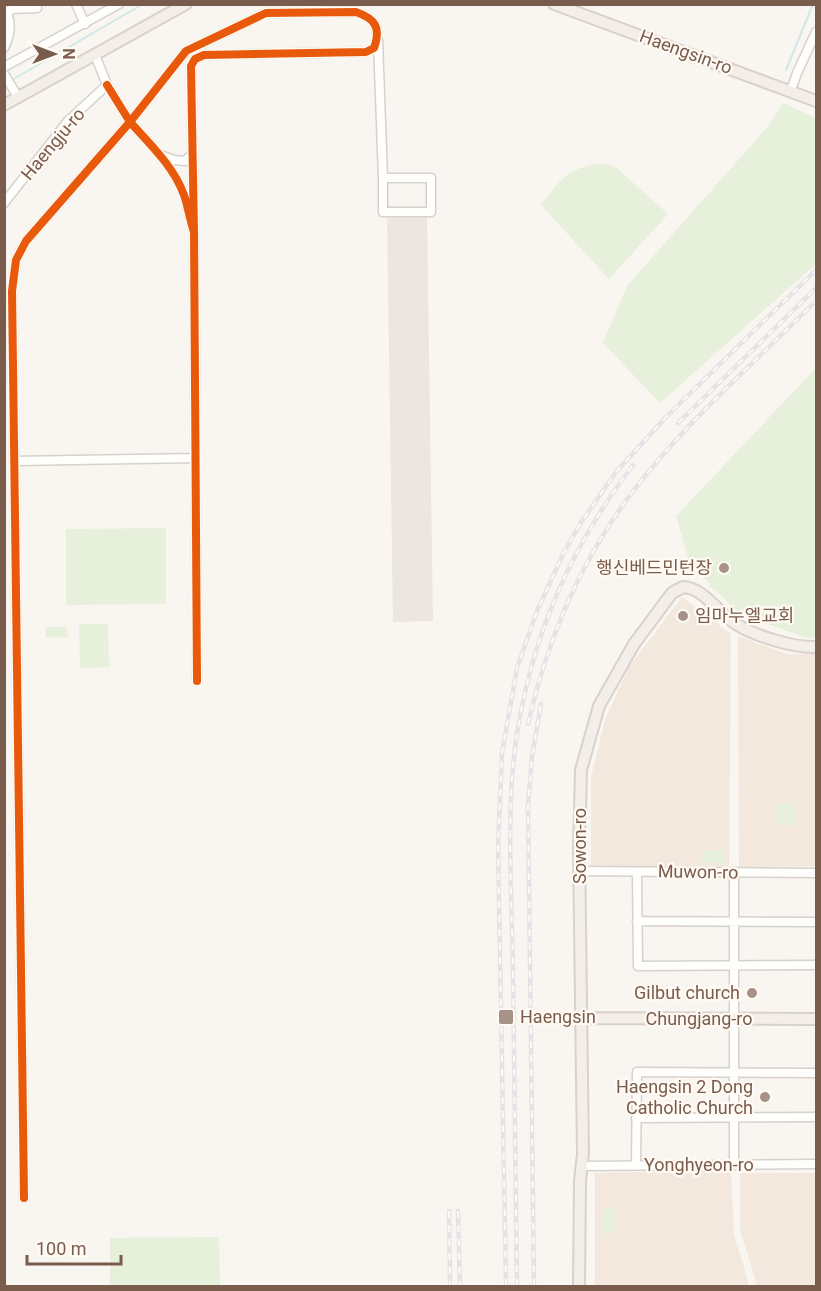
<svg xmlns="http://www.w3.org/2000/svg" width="821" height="1291" viewBox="0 0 821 1291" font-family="Roboto,'Noto Sans KR',sans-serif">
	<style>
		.residential { fill: #f2e8de }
		.industrial { fill: #ede5e0 }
		.green { fill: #e7f0db }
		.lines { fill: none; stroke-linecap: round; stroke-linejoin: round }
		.stream { stroke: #d0e8ea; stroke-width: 2 }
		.minor-casing { stroke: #d7d1cb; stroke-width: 11 }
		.major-casing { stroke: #dad1cc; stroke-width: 14 }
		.minor { stroke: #fefefd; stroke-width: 8 }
		.major { stroke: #f3eee8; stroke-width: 10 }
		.rail-casing { stroke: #e6e3e7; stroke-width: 4.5 }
		.rail { stroke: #fffaf3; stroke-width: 2; stroke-dasharray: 7; stroke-linecap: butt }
		.cycleway-casing { stroke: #fffaf3; stroke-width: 11 }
		.cycleway { stroke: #e8590c; stroke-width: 8 }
		.poi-dot { fill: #a69286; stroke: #fffaf3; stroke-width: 2 }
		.labels { text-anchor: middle; stroke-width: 4.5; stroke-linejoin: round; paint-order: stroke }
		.street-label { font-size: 18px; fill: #7a5c4d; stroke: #fffaf3 }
		.poi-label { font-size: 18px; fill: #7a5c4d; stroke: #fffaf3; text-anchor: end }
	</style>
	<rect width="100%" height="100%" fill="#f9f5f0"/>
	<!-- residential -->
	<path class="residential" d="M 682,597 L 731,634 L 729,866 L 591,866 L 591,777 L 605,720 L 628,668 Z
		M 738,636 L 786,654 L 816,654 L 816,866 L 739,867 Z
		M 731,1170 L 734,1234 L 748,1281 L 748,1286 L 595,1286 L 595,1173 Z
		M 740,1173 L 816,1173 L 816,1286 L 757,1286 L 740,1229 Z"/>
	<!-- industrial -->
	<path class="industrial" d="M 427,217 L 433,621 L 393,622 L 387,218 Z"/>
	<!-- green -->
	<path class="green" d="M 783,103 L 816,118 L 816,264 L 660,403 L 603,343 L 627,286 L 770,124 Z
		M 603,164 L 612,165 L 619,170 L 668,214 L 609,279 L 541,205 C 559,180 571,165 603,164 Z
		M 816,368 L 816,638 L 807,638 L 740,614 L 714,589 L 709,587 L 710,584 L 690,564 L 676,516 Z
		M 166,528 L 166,604 L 66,605 L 66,529 Z
		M 79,624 L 108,624 L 109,667 L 80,668 Z
		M 46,627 L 67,627 L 68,637 L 46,638 Z
		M 775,804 L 795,804 L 795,825 L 775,825 Z
		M 724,850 L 725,863 L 701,863 L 701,851 Z
		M 604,1209 L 615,1209 L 615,1233 L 602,1233 Z
		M 219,1237 L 220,1286 L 110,1286 L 110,1238 Z"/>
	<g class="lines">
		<!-- stream -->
		<path class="stream" d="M 786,70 L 813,4
			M 12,80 L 143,4"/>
		<!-- minor casing -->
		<g class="minor-casing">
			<path id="minor" d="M 76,4 L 85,24
				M 4,9 C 13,20 10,36 4,48
				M 8,12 L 12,9 L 37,8
				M 378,40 L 383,178 L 431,178 L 431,212 L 383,212 L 383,178
				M 4,67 L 119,4
				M 4,74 L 18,97
				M 791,90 L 797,73 L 816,32
				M 160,155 L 174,160 L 185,161 L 192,154
				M 4,203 L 68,121 L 107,85 L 95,55
				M 194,232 L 191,66 L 195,59 L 204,55 L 366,52 L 374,48 C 381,28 376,19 356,12 L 266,13 L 186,51 L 130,122 C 150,144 174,167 184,195 C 188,207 190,220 194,232 L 197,681
				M 14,461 L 195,458
				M 579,871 L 816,873
				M 637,872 L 638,966 L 816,965
				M 734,873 L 734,1164
				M 637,921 L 816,922
				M 636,1118 L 816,1117
				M 636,1165 L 637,1072 L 816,1073
				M 582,1166 L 816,1164
				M 24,1198 L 12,291 L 16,260 L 26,241 L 130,122 L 107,85"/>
		</g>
		<!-- major casing -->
		<g class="major-casing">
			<path id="major" d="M 554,4 L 816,101
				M 4,105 L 186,4
				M 581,1018 L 816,1019
				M 579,1286 L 580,1181 L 583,1154 L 579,848 L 581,770 L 599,706 L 634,644 L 672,593 L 683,587 C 704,588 718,613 736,624 C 755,636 794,648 816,647"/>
		</g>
		<!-- minor -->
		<use href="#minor" class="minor"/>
		<!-- major -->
		<use href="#major" class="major"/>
		<!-- rail casing -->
		<g class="rail-casing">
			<path id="rail" d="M 678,423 L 816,288
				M 528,724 C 547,640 581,559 634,490 C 685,423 756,361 816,301
				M 449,1211 L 450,1286
				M 458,1211 L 460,1286
				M 506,1286 L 498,846 L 502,753 L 517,668 L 537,611 L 563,554 L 580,524 L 616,472 L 668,415 L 816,270
				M 517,1286 C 516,1182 514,1078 513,973 C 512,909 508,843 512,778 C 521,662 563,557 633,465
				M 534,1286 L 528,807 L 532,757 L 541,704"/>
		</g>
		<!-- rail -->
		<use href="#rail" class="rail"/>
		<!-- cycleway casing -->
		<g class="cycleway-casing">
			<path id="cycleway" d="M 194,232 L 191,66 L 195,59 L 204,55 L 366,52 L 374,48 C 381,28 376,19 356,12 L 266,13 L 186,51 L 130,122 C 150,144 174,167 184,195 C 188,207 190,220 194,232 L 197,681
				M 24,1198 L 12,291 L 16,260 L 26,241 L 130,122 L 107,85"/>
		</g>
		<!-- cycleway -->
		<use href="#cycleway" class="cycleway"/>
	</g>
	<!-- markers -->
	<g class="poi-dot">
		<circle cx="724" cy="568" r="6"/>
		<circle cx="683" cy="616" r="6"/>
		<circle cx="752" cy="993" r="6"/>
		<rect x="498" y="1009" width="16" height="16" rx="3"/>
		<circle cx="765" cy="1097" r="6"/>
	</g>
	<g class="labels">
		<!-- street labels -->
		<g class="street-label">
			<text transform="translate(686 52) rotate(20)" y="6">Haengsin-ro</text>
			<text transform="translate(53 144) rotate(-50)" y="6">Haengju-ro</text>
			<text transform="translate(580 846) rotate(-90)" y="6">Sowon-ro</text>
			<text transform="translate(698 872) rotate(1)" y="6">Muwon-ro</text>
			<text x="699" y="1025">Chungjang-ro</text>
			<text x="699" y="1171">Yonghyeon-ro</text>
		</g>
		<!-- poi labels -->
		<g class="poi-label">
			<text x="712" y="574">행신베드민턴장</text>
			<text x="695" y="622" text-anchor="start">임마누엘교회</text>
			<text x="740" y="999">Gilbut church</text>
			<text x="520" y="1023" text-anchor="start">Haengsin</text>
			<text x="753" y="1093">Haengsin 2 Dong<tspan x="753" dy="21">Catholic Church</tspan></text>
		</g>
	</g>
	<!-- border -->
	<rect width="821" height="1291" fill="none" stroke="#7a5c4d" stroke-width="12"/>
	<!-- north arrow -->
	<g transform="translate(54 54) rotate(90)" stroke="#fffaf3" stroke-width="4.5" paint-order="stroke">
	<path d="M0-4.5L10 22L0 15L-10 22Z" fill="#7a5c4d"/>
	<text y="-9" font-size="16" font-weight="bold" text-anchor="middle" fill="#7a5c4d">N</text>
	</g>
	<!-- scale -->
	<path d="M27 1255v9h94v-9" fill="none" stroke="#7a5c4d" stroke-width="3"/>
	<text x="36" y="1255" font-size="18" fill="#7a5c4d" stroke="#fffaf3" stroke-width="4.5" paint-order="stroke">100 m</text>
</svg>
